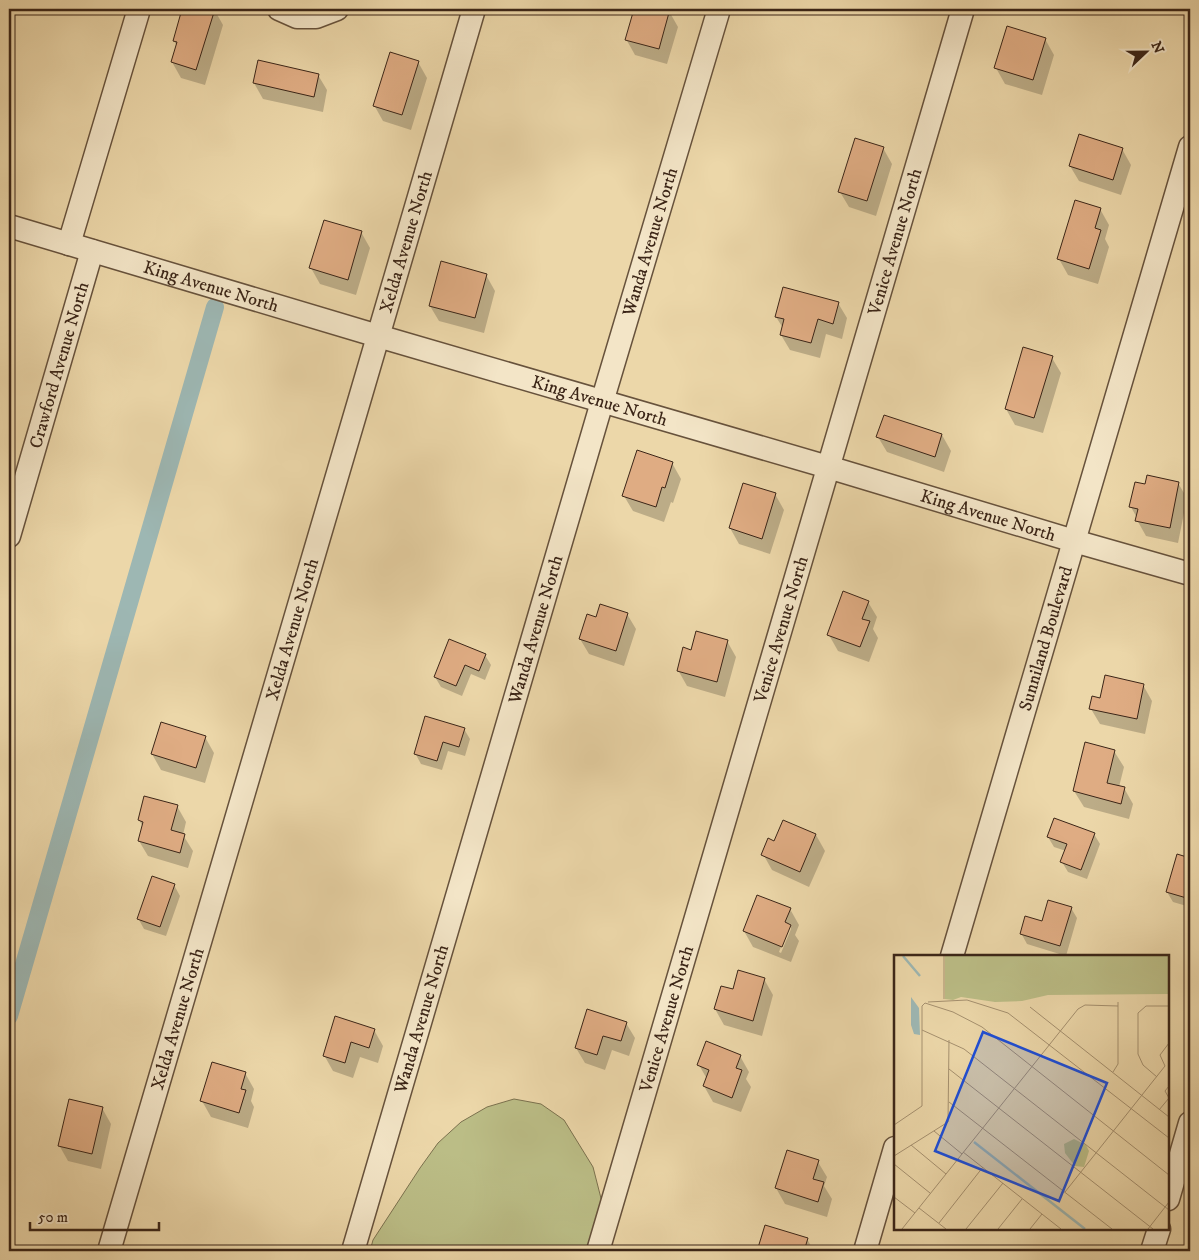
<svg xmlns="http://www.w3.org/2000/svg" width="1199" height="1260" viewBox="0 0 1199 1260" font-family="'IM FELL DW Pica',serif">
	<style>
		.green { fill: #bbbd86; stroke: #7b714e }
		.shadow { fill: #0003; fill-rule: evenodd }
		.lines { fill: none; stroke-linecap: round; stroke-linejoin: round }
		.canal { stroke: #9db7b3; stroke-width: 18 }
		.building { fill: #dfac83; stroke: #3b2517 }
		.minor-casing { stroke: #67523c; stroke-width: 25 }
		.minor { stroke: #f3e5c7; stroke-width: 22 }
		.labels { text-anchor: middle; stroke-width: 4; stroke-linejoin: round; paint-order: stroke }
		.street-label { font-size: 18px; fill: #3b2517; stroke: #f3e5c7 }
		.inset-river { fill: none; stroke: #9db7b3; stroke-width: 2.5 }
		.inset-road { fill: none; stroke: #a5906f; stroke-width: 1 }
		.view { fill: #1d4ed8; fill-opacity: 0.15; stroke: #1d4ed8; stroke-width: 2.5 }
		.inset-edge { fill: none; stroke: #3b2517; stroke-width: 2.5 }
	</style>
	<rect width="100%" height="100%" fill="#ecd7a9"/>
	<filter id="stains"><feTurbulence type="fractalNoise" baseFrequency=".004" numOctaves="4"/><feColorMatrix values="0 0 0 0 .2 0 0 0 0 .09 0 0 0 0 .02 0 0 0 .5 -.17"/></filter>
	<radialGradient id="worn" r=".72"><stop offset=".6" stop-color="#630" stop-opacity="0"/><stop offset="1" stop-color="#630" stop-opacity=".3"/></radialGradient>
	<!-- green -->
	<path class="green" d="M 514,1099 L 541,1104 L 564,1120 L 593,1167 L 604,1210 L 599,1251 L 370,1251 L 373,1240 L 420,1168 L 438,1143 L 461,1122 L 487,1107 Z"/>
	<!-- shadow -->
	<path class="shadow" d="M 184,9 L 214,9 L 223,25 L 205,85 L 181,78 L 172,62 L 177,46 L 174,41 Z
		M 635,9 L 660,9 L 669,11 L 678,27 L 667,64 L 635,55 L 626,39 Z
		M 1028,9 L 1052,9 L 1050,15 Z
		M 1045,39 L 1054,55 L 1042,95 L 1005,84 L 996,68 Z
		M 418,62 L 427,78 L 411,130 L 383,121 L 374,105 Z
		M 318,75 L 327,90 L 323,112 L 263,99 L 254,83 Z
		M 883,148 L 892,164 L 876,216 L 849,207 L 840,192 Z
		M 1122,149 L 1131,165 L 1121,195 L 1079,181 L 1070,166 Z
		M 1100,209 L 1109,225 L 1105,239 L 1109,247 L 1098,284 L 1068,275 L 1059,259 Z
		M 361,232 L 370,248 L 356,295 L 320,284 L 311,268 Z
		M 486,275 L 495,291 L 484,333 L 439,321 L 430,306 Z
		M 838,303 L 847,318 L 842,339 L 826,334 L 820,358 L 790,350 L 781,335 L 783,328 L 776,317 Z
		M 1052,358 L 1061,373 L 1043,433 L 1015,425 L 1006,409 Z
		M 942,435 L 951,451 L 944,472 L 887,452 L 878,437 Z
		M 672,463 L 681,479 L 673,503 L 671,502 L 664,522 L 633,511 L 624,496 Z
		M 1178,483 L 1187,498 L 1178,543 L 1146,536 L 1137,520 L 1137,518 L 1131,507 L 1146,485 Z
		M 775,494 L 784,510 L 770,554 L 739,544 L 730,528 Z
		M 868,602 L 877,617 L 873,629 L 878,638 L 869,662 L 838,651 L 829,635 Z
		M 627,614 L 636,629 L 624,666 L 589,654 L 580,639 Z
		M 727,641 L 736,657 L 725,697 L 687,686 L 678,670 L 692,651 Z
		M 485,655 L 491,665 L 485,680 L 471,674 L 462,696 L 441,687 L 435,677 Z
		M 1143,685 L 1152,701 L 1145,734 L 1100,724 L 1091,709 L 1101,700 Z
		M 464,729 L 470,739 L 465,756 L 448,751 L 442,770 L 421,764 L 415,753 Z
		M 205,737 L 214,753 L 205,783 L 161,770 L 152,754 Z
		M 1114,751 L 1124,767 L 1119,787 L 1124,788 L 1133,804 L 1129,819 L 1084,807 L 1074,791 Z
		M 177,806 L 186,822 L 183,835 L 193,851 L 188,868 L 148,856 L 139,841 L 143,827 L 139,820 Z
		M 784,822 L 816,835 L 825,851 L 809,887 L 772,870 L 763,854 L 775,843 Z
		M 1094,834 L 1100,844 L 1087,879 L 1068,872 L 1062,862 L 1066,851 L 1054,847 L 1048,837 Z
		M 1178,855 L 1190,859 L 1190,907 L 1173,902 L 1167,892 Z
		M 174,885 L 180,896 L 166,936 L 144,929 L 138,918 Z
		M 1071,908 L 1077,918 L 1066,956 L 1027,944 L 1021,933 Z
		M 790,909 L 799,925 L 795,935 L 799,941 L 791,962 L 753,947 L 744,931 ZM 790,923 L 791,929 L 781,953 L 779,952 Z
		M 764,979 L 773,995 L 762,1036 L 724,1025 L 715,1009 L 734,991 Z
		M 626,1023 L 635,1038 L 629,1056 L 612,1050 L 605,1070 L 585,1063 L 576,1048 Z
		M 374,1030 L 383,1046 L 378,1063 L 360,1057 L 353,1078 L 333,1071 L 324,1055 Z
		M 740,1056 L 749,1072 L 746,1079 L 751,1087 L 741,1112 L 713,1102 L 704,1086 L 707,1079 L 699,1065 Z
		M 245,1073 L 254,1089 L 251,1101 L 254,1107 L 248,1128 L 211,1117 L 202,1101 Z
		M 102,1108 L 111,1124 L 101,1169 L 68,1161 L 59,1145 Z
		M 818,1162 L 827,1177 L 824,1186 L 832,1199 L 827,1217 L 785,1204 L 776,1188 Z
		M 766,1227 L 807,1239 L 814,1251 L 758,1251 Z"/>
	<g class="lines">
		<!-- canal -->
		<path class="canal" d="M 9,1016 L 215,307"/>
	</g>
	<!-- building -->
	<path class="building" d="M 182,9 L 215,9 L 196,70 L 171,62 L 177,42 L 173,41 Z
		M 634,9 L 670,9 L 659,49 L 625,40 Z
		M 1007,26 L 1046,38 L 1033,80 L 994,68 Z
		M 390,52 L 419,61 L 402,115 L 373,106 Z
		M 258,60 L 319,74 L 314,97 L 253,83 Z
		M 1079,134 L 1123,148 L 1113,180 L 1069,166 Z
		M 855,138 L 884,147 L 867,201 L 838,192 Z
		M 1075,200 L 1101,208 L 1095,228 L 1101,230 L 1089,269 L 1057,259 Z
		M 324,220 L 362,231 L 348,280 L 309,268 Z
		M 441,261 L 487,274 L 475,318 L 429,306 Z
		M 783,287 L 839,302 L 833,324 L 818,319 L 811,343 L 780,335 L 784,319 L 775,317 Z
		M 1023,347 L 1053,356 L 1034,418 L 1005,409 Z
		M 884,415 L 942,434 L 935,457 L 876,437 Z
		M 637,450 L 673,462 L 665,488 L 662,487 L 656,507 L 622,496 Z
		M 1147,475 L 1179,482 L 1170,528 L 1135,521 L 1138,509 L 1129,507 L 1135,482 L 1145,484 Z
		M 743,483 L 776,493 L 762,539 L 729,528 Z
		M 843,591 L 869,601 L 862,619 L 870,621 L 860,647 L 827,635 Z
		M 600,604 L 628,613 L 616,651 L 579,639 L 587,614 L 596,617 Z
		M 696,631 L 728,640 L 717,682 L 677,671 L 683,647 L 691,650 Z
		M 449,639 L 486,654 L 479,671 L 465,665 L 456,686 L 434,677 Z
		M 1105,675 L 1144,684 L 1137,719 L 1089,709 L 1092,696 L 1100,698 Z
		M 425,716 L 465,728 L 459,747 L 443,742 L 437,761 L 414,754 Z
		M 161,722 L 206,736 L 196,768 L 151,754 Z
		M 1085,742 L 1115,750 L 1107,783 L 1125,787 L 1121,804 L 1073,791 Z
		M 144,796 L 178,805 L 171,830 L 185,834 L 180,853 L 138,841 L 143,822 L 138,820 Z
		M 1054,818 L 1095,833 L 1081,870 L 1060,862 L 1067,844 L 1047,837 Z
		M 783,820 L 816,834 L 800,872 L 761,855 L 768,838 L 774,841 Z
		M 1177,854 L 1190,858 L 1190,899 L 1166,892 Z
		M 152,876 L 175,884 L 160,927 L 137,919 Z
		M 757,895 L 791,908 L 785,922 L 791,925 L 782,947 L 743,931 Z
		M 1048,900 L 1072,907 L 1060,946 L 1020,934 L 1025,916 L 1042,921 Z
		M 738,970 L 765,978 L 753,1021 L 714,1009 L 721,986 L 733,989 Z
		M 587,1009 L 627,1022 L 621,1041 L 603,1036 L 597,1055 L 575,1048 Z
		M 335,1016 L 375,1029 L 369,1048 L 351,1042 L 345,1063 L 323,1056 Z
		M 706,1041 L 741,1055 L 736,1068 L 742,1070 L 732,1098 L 703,1086 L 709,1070 L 697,1065 Z
		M 212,1062 L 246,1072 L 241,1089 L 246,1090 L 239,1113 L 200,1101 Z
		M 69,1099 L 103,1107 L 92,1154 L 58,1146 Z
		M 787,1150 L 819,1160 L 813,1179 L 824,1182 L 818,1202 L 775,1188 Z
		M 765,1225 L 808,1238 L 804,1251 L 757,1251 Z"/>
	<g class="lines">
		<!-- minor casing -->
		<g class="minor-casing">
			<g id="minor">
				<path d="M 279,9 L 297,17 L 316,17 L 337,9"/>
				<path id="s1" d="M 9,226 L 378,336 L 828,467 L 1074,541 L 1190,574"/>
				<path d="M 69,244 L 139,9"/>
				<path id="s2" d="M 9,536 L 92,251"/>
				<path id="s3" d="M 952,956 L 1190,147"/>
				<path d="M 1168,1199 L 1190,1123"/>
				<path id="s4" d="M 109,1251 L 360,398 L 474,9"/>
				<path id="s5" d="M 353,1251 L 602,402 L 719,9"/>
				<path id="s6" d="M 598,1251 L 963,9"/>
				<path d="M 865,1251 L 895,1148"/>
				<path d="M 1152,1251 L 1159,1229"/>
			</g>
		</g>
		<!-- minor -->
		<use href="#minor" class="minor"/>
	</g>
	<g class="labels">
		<!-- street labels -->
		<g class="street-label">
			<text dy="6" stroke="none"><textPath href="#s4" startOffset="1052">Xelda Avenue North</textPath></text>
			<text dy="6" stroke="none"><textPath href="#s5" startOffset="1052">Wanda Avenue North</textPath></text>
			<text dy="6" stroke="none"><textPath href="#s6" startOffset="1052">Venice Avenue North</textPath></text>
			<text dy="6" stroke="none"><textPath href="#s1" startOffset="211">King Avenue North</textPath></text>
			<text dy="6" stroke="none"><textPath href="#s2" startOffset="178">Crawford Avenue North</textPath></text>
			<text dy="6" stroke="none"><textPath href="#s1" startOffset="616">King Avenue North</textPath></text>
			<text dy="6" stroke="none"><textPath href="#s1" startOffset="1021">King Avenue North</textPath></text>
			<text dy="6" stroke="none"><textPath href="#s4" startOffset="648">Xelda Avenue North</textPath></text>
			<text dy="6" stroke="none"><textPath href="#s5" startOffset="648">Wanda Avenue North</textPath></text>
			<text dy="6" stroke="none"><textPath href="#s6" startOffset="648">Venice Avenue North</textPath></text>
			<text dy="6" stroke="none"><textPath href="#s3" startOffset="331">Sunniland Boulevard</textPath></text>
			<text dy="6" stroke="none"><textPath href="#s5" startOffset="242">Wanda Avenue North</textPath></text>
			<text dy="6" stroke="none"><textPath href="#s4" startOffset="242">Xelda Avenue North</textPath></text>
			<text dy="6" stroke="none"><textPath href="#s6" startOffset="242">Venice Avenue North</textPath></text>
		</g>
	</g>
	<!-- overview -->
	<g transform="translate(894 955)">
		<rect width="275" height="275" fill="#ecd7a9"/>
		<path d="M 51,1 L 275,1 L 275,39 L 154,40 L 128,46 L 101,47 L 67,42 L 59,45 L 51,44 ZM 180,184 L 192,190 L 195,196 L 190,212 L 181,211 L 171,198 L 170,189 Z" fill="#bbbd86"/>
		<path d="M 17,42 L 25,53 L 26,80 L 20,79 L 17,70 Z" fill="#9db7b3"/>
		<path class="inset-river" d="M 9,1 L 26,21M 80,187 L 191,274"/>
		<path class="inset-road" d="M 50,44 L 50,1M 34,47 L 73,45 L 114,58 L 275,183M 31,48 L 59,57 L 88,72 L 275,220M 136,52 L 275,162M 28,75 L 70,94 L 275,255M 55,114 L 259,274M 219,117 L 224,109 L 224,47M 263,122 L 249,110 L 244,99 L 244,58 L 252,51 L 275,51M 55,147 L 218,274M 265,155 L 275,143 L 271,136 L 275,131M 0,170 L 28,151 L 28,51 L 31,48M 40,176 L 68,199M 17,190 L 52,219M 69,197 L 167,274M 0,201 L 54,167 L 55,85M 0,209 L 36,238M 171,237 L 271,111 L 266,100 L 275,88M 0,242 L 21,258M 25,253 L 52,274M 45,268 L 89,212M 8,274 L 184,54 L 191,50 L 224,51M 72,274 L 109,228M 104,274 L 128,244M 136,274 L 148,259M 254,274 L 275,247"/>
		<path class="view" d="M 89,77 L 213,128 L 165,246 L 41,196 Z"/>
		<rect width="275" height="275" class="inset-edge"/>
	</g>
	<!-- margin -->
	<rect width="1199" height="1260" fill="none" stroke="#ecd7a9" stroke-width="30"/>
	<rect x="10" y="10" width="1179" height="1240" fill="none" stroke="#3b2517" stroke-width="2.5"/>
	<rect x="15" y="15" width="1169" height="1230" fill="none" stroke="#3b2517"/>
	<!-- north arrow -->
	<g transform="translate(1146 52) rotate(68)" stroke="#f3e5c7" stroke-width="4" paint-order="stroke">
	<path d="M0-4L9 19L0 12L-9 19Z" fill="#3b2517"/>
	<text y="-8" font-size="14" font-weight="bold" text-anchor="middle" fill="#3b2517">N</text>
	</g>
	<!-- scale -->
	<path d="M30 1222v8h129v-8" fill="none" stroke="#3b2517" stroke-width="2.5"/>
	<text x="38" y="1222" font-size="15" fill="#3b2517" stroke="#f3e5c7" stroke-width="4" paint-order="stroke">50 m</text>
	<rect width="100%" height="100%" filter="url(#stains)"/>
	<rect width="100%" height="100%" fill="url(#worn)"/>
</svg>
